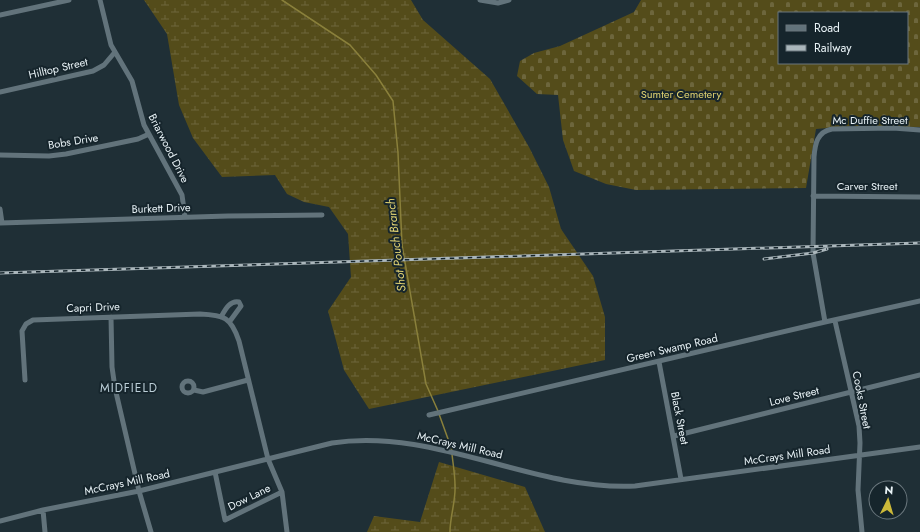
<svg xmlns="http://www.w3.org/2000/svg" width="920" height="532" viewBox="0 0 920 532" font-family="Jost,sans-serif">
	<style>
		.wetland { fill: url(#wetland-marsh) }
		.cemetery { fill: url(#cemetery-stones); fill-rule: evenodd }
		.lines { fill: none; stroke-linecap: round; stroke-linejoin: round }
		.stream { stroke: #8a803b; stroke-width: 1.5 }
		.minor { stroke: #62737b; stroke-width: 5 }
		.rail-casing { stroke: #abb7bc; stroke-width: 3 }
		.rail { stroke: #16252c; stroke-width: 1.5; stroke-dasharray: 4.5; stroke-linecap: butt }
		.labels { text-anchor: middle; stroke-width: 4; stroke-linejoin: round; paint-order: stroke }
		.street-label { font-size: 11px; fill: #e9f3f7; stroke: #16252c }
		.park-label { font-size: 11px; fill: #e0d270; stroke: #16252c }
		.water-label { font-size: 12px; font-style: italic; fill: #e4d573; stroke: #16252c }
		.neighbourhood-label { font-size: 12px; letter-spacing: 1px; fill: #bccfd8; stroke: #16252c }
	</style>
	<defs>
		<pattern id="wetland-marsh" width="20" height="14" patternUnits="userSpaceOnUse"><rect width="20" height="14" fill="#544c1a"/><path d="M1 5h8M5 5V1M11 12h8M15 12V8" fill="none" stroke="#6d663c"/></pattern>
		<pattern id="cemetery-stones" width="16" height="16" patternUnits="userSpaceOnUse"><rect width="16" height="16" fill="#544c1a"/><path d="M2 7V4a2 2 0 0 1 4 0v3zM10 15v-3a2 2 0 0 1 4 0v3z" fill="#6d663c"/></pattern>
	</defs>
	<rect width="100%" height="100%" fill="#1f2f36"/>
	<!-- wetland -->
	<path class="wetland" d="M 144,0 L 411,0 L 423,20 L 490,79 L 529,147 L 549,187 L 561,229 L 593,276 L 605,317 L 605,360 L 369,409 L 344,370 L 328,311 L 351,277 L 348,234 L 329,207 L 304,202 L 287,194 L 275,175 L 222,177 L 193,138 L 179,105 L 167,34 Z
		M 439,462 L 525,487 L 545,532 L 367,532 L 374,516 L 420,522 Z"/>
	<!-- cemetery -->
	<path class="cemetery" d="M 641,0 L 920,0 L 920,127 L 851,126 L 816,129 L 806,188 L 636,190 L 606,184 L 574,171 L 563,140 L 558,95 L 537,94 L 517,76 L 520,61 L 534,53 L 560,46 L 634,12 ZM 779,13 L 907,13 L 907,63 L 779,63 Z"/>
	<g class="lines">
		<!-- stream -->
		<path class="stream" d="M 282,0 L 350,45 L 376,75 L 393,101 L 398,153 L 402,245 L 426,384 L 438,411
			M 439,414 L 452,450
			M 450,532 C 450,516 456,501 455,485 C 455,475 453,464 452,454"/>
		<!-- minor -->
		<path class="minor" d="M 100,0 L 111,45 L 132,81 L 144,125 L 182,195 L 185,217
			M 480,0 L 498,3 L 509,0
			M 0,15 L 69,0
			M 0,92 L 93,71 L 104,65 L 115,52
			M 0,155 L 49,156 L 66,154 L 138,139 L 149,134
			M 813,196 L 920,197
			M 0,209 L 2,223
			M 0,223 L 228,216 L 322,215
			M 111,317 L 112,367 L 115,388 L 139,491 L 151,532
			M 221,317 C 225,310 230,300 239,302 L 241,306 L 230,321
			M 835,321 L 859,426 L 860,443 L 858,490 L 862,532
			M 825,322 L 813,253 L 814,157 C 815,144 817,132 832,129 L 893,128 L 920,130
			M 659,362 L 681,479
			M 25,380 L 22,331 L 26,324 L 33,320 L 200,314 C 224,315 231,317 239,341 L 268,459 L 282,492 L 287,532
			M182 387a6 6 0 1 1 12 0a6 6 0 1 1-12 0Z
			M 194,390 L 203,392 L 248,380
			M 429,415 L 825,322 L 920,301
			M 674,436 L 920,375
			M 215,472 L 225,520 L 282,492
			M 43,510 L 45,532
			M 0,521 L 43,510 L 139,491 L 332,443 C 435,427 532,491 635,486 L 920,447"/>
		<!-- rail casing -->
		<g class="rail-casing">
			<path id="rail" d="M 764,259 L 813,253 L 827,249
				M 0,273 L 920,243"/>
		</g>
		<!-- rail -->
		<use href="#rail" class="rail"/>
	</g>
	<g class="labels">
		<!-- street labels -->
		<g class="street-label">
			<text transform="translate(58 68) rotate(-13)" y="4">Hilltop Street</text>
			<text x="870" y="124">Mc Duffie Street</text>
			<text transform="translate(73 141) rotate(-9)" y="4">Bobs Drive</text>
			<text transform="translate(169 148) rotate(63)" y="4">Briarwood Drive</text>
			<text x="867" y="190">Carver Street</text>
			<text transform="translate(161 208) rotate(-2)" y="4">Burkett Drive</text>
			<text transform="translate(93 307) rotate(-2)" y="4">Capri Drive</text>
			<text transform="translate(672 348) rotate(-13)" y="4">Green Swamp Road</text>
			<text transform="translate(794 396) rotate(-14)" y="4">Love Street</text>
			<text transform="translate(862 400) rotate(79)" y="4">Cooks Street</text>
			<text transform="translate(680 418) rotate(79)" y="4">Black Street</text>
			<text transform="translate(460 445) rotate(13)" y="4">McCrays Mill Road</text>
			<text transform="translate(787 455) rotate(-8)" y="4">McCrays Mill Road</text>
			<text transform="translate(127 482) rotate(-12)" y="4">McCrays Mill Road</text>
			<text transform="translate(249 497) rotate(-26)" y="4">Dow Lane</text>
		</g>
		<!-- park labels -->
		<g class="park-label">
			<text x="681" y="98">Sumter Cemetery</text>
		</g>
		<!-- water labels -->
		<g class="water-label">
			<text transform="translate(396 245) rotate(-97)" y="4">Shot Pouch Branch</text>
		</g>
		<!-- neighbourhood labels -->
		<g class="neighbourhood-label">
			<text x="129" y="392">MIDFIELD</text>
		</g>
	</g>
	<!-- legend -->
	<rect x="778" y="12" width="130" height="52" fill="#16252c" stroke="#6a777d"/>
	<rect x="786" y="25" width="20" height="6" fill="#62737b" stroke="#6a777d"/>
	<text x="814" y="32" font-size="12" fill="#e9f3f7">Road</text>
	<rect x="786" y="45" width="20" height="6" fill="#abb7bc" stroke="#6a777d"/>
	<text x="814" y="52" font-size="12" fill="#e9f3f7">Railway</text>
	<!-- north arrow -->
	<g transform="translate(888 500) rotate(5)"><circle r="19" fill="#16252c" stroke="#6a777d"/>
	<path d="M0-3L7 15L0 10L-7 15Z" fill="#ccb939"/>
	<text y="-6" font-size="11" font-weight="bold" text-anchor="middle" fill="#e9f3f7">N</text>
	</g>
</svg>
